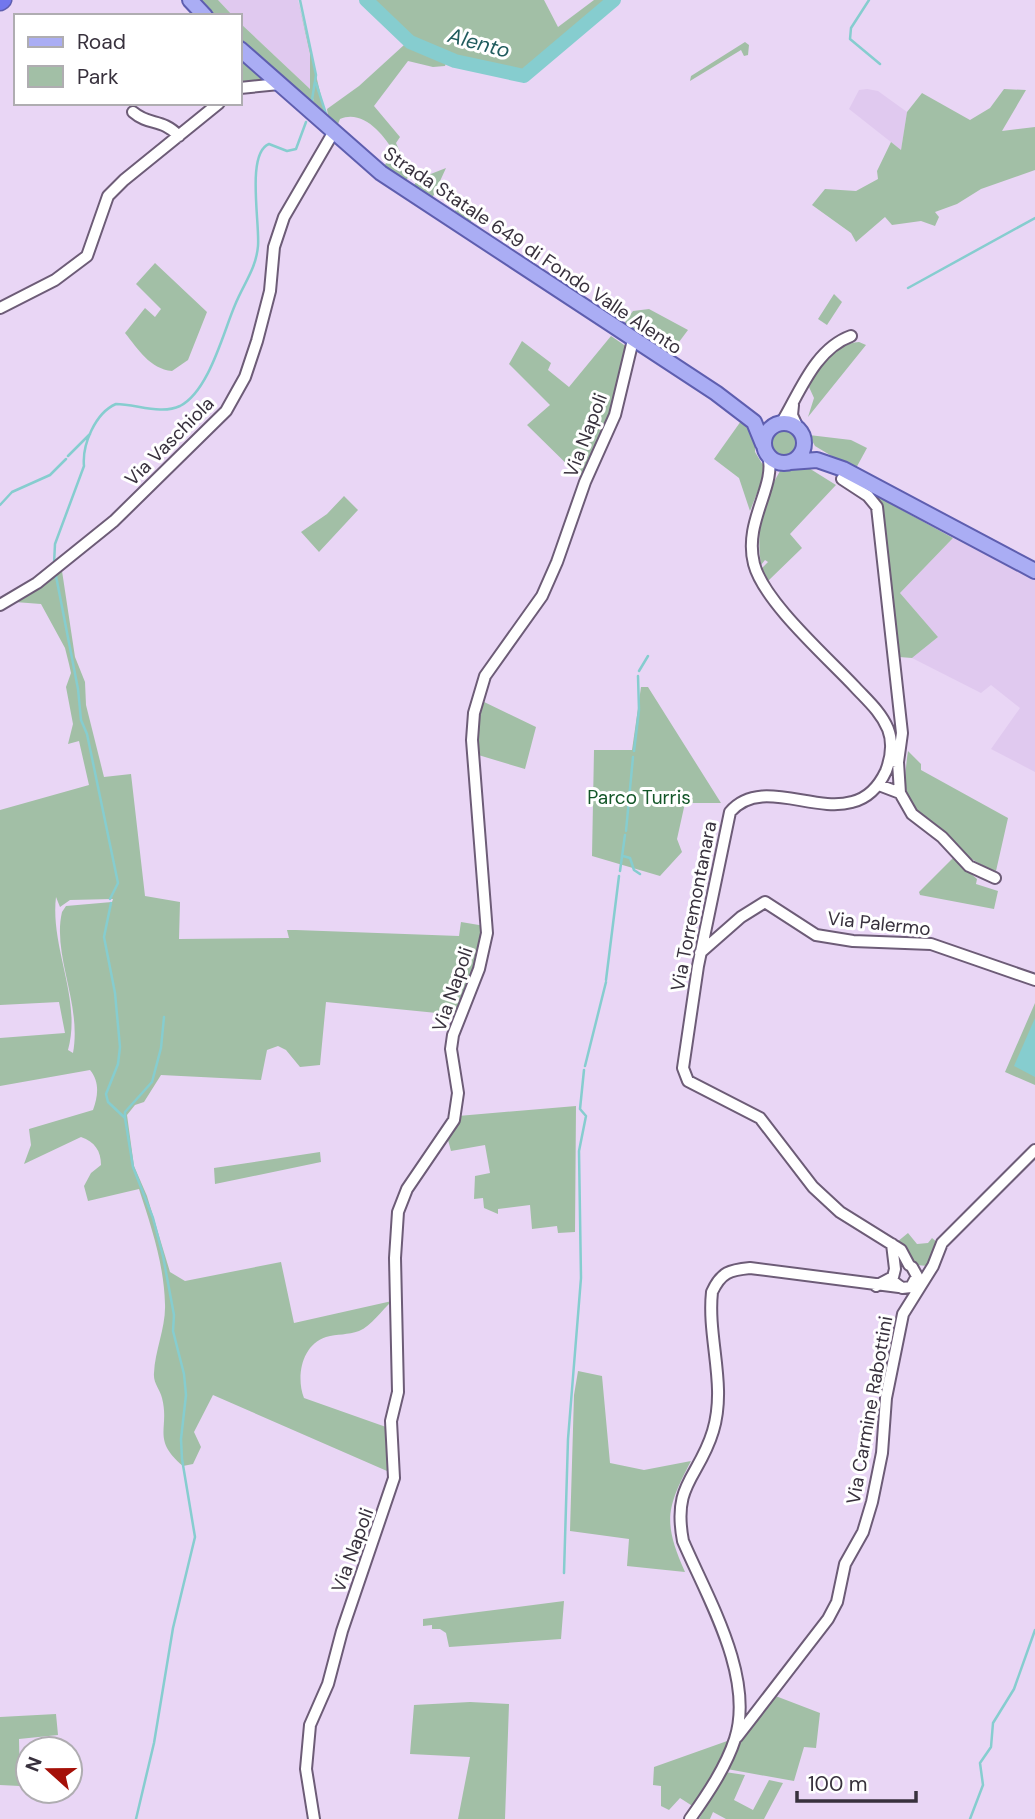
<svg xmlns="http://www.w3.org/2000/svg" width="1035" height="1819" viewBox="0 0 1035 1819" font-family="'DM Sans',sans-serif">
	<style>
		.built { fill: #e0c9ef }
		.green { fill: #a2bfa6; fill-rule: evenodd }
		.water { fill: #86cdcf }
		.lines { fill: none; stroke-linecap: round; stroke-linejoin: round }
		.stream { stroke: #86cdcf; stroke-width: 2.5 }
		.river { stroke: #86cdcf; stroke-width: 14 }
		.minor-casing { stroke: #6d5c77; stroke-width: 14 }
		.major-casing { stroke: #5e5eaf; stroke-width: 18 }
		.highway-casing { stroke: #5e5eaf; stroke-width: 19 }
		.minor { stroke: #fff; stroke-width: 10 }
		.major { stroke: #aaadf4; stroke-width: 14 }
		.highway { stroke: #7277ed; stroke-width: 16 }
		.labels { text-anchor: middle; stroke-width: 6; stroke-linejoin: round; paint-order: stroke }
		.street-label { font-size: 19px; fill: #38313d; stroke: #fff }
		.park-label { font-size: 19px; fill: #135628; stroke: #fff }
		.water-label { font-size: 21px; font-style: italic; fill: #205c5e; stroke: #fff }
	</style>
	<rect width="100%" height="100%" fill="#e9d6f5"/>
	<!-- built -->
	<path class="built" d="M 218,0 L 298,0 L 310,54 L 311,90 L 240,23 L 240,16 L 233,16 Z
		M 867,89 L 878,91 L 907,112 L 901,150 L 849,109 L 859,90 Z
		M 953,538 L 1035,580 L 1035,772 L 991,749 L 1020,708 L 991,685 L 981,693 L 912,658 L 938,637 L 900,593 Z"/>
	<!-- green -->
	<path class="green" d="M 199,0 L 218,0 L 233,16 L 214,16 Z
		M 298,0 L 327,121 L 311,107 L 314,98 L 310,106 L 240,40 L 240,23 L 310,89 L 310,54 Z
		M 361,0 L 544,0 L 558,27 L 594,0 L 612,0 L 527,70 C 490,73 448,57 415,42 L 410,43 L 447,60 L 445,66 L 433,67 L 408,61 L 374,106 L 400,137 L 396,143 L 409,172 L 405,187 L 382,169 L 394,152 C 384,135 363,109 340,119 L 336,129 L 329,123 L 327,109 L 359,86 L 404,45 Z
		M 745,42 L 749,45 L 748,55 L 744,56 L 741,50 L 690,81 L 691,76 Z
		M 240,59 L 265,82 L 242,83 Z
		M 1004,89 L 1026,90 L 1002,131 L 1035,127 L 1035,170 L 981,189 L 957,204 L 935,212 L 939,217 L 935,226 L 921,221 L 892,225 L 885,217 L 856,242 L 851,233 L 812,205 L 825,189 L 856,191 L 878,179 L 877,171 L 891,142 L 901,150 L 907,112 L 922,93 L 970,120 L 990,108 Z
		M 446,168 L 430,203 L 411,190 L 418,179 Z
		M 460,201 L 478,207 L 468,227 L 452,217 Z
		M 155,263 L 207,312 L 188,360 L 172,371 C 150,369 138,349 125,333 L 145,308 L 155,317 L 161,309 L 136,284 Z
		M 834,294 L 842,302 L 827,325 L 818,319 Z
		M 649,309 L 688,330 L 667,358 L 621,328 L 633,311 Z
		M 611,336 L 627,347 L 612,417 L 584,481 L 527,425 L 550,405 L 509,364 L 522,341 L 551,363 L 548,370 L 569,387 Z
		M 859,342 L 866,345 L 808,417 L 814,398 L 809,387 L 811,381 C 825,363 835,344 859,342 Z
		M 741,421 L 756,431 L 755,452 L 766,470 L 750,511 L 739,478 L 714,459 Z
		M769 443a15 15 0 1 1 30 0a15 15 0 1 1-30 0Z
		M 809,435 L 851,440 L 867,448 L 855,470 L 815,446 Z
		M 804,465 L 836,485 L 790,534 L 802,548 L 768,581 L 762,568 L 768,562 L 765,560 L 761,565 C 756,530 762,502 780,471 Z
		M 871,493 L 953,538 L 900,593 L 938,637 L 912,658 L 899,657 L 885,524 L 880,505 Z
		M 344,496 L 358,510 L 319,552 L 301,532 L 327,514 Z
		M 62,571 L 75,657 L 85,682 L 86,705 L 104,777 L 131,774 L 145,896 L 180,902 L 179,939 L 289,938 L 287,930 L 296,930 L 459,936 L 461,922 L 485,926 L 485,941 L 457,1015 L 326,1002 L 320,1065 L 300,1067 L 286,1050 L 278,1046 L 267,1050 L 261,1080 L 161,1075 L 144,1102 L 135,1105 L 127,1115 L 134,1166 L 147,1196 L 170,1272 L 185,1281 L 281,1262 L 294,1323 L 392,1301 C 382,1310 371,1326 359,1331 C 348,1335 337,1334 326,1337 C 301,1345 296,1378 304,1398 L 386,1427 L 387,1471 L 213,1395 L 194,1432 L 201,1447 L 193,1464 L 183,1466 C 151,1439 170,1429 162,1398 C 160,1389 153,1383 154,1373 C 155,1350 166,1327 165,1304 C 164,1264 151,1226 139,1189 L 88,1201 L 84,1186 L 91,1173 L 101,1165 C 101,1151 95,1142 81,1137 L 24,1164 L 31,1145 L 29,1129 L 93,1110 C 98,1096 100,1082 90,1070 L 0,1086 L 0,1038 L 65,1033 L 59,1002 L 0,1005 L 0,810 L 89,785 L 79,741 L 68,744 L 73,724 L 66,687 L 71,673 L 69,664 L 65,648 L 41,604 L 15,602 ZM 56,897 L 60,907 L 70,900 L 113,899 L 112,902 L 66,906 L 62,912 C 52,955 82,1004 73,1053 L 68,1050 C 82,999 50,947 56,897 Z
		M 641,687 L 648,687 L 721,803 L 685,803 L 677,839 L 682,852 L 660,876 L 592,856 L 594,750 L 632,750 Z
		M 480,700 L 536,727 L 525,769 L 475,754 Z
		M 908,751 L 921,764 L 921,770 L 1008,818 L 996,871 C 971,863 919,824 909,799 C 903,785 906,765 908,751 Z
		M 953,858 L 977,879 L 976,884 L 998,891 L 994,909 L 920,895 L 919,892 Z
		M 1035,1003 L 1035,1085 L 1005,1072 Z
		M 576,1106 L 575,1232 L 558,1233 L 557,1226 L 532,1229 L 530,1205 L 498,1209 L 498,1214 L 484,1208 L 483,1198 L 474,1199 L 475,1176 L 490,1173 L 485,1145 L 451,1151 L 448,1140 L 458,1116 Z
		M 320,1152 L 321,1162 L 215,1184 L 214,1168 Z
		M 908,1233 L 917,1244 L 928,1243 L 932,1238 L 939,1244 L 928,1266 L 916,1265 L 897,1242 Z
		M 578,1371 L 602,1376 L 610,1463 L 644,1470 L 691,1461 C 666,1509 663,1522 685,1572 L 627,1566 L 629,1539 L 570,1531 L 574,1395 Z
		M 564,1601 L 561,1639 L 449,1647 L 446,1633 L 440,1629 L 432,1629 L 432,1625 L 423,1626 L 423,1619 Z
		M 773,1695 L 820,1713 L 816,1748 L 804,1747 L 794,1781 L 727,1769 L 739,1738 Z
		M 470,1702 L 509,1704 L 505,1819 L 458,1819 L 470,1757 L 410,1754 L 414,1705 Z
		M 56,1714 L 58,1735 L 19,1739 L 20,1786 L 0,1785 L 0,1717 Z
		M 730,1740 L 722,1762 L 694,1807 L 680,1798 L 669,1810 L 661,1806 L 661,1786 L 653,1785 L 654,1767 Z
		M 725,1772 L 745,1775 L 734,1800 L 753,1810 L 769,1780 L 783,1783 L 764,1819 L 726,1819 L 713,1812 L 710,1819 L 699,1819 Z"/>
	<!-- water -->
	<path class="water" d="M 1035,1018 L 1035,1077 L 1014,1066 Z"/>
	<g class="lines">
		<!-- stream -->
		<path class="stream" d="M 300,0 L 316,75 L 311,106
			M 869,0 L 851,28 L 850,39 L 880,64
			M 316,83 L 327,117
			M 908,288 L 1035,218
			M 68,456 L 90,434
			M 0,505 L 12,492 L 50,475 L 66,459
			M 54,564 L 55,544 L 84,466 C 82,445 95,413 116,404 C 136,404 161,415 180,406 C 209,391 223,333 235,305 C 244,283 256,269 258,246 C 260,223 246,153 269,144 L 287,151 L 296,149 L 306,122
			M 56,576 L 78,689 L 81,720 L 87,734 L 118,883 L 110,899
			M 639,671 L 648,656
			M 634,751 L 639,710 L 638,676
			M 626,831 L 633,757
			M 623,856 L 630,858 L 634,870 L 640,874
			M 620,871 L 625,835
			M 111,903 L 104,937 L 115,993 L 120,1047 L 118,1064 L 106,1094 L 108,1102 L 125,1118 L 133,1167 L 153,1218 L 163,1256 L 174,1315 L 173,1331 L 184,1374 L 186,1395 L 181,1439 L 182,1459 L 195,1537 L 173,1628 L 154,1743 L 136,1819
			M 606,980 L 619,876
			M 585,1066 L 606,982
			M 125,1117 L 125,1112 L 152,1082 L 161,1048 L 164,1017
			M 564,1573 L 568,1439 L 581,1278 L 579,1151 L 586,1116 L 580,1109 L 584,1070
			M 970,1819 L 983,1785 L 980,1763 L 991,1747 L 993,1723 L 1014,1689 L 1035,1630"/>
		<!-- river -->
		<path class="river" d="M 366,0 L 410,42 L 455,61 L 524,76 L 614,0"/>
		<!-- minor casing -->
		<g class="minor-casing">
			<path id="minor" d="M 240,88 L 279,84
				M 133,112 C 149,126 162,118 179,136
				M 0,308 L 55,280 L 87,256 L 108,196 L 124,180 L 219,103
				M 793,405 L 792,415 L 798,428
				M 782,422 C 800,392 815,349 851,336
				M 768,455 C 777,486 743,521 754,564 C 764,602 827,657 855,687 C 867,700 881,712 888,729 C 893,742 891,758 886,771 C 879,786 869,798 852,802 C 813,813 760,777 730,812 L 698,966 L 683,1068 L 688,1081 L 760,1118 L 813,1187 L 840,1212 L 901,1250 L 909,1265
				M 842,479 L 868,496 L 877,507 L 902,733 L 898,762
				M 0,605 L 37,583 L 114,521 L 226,411 L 245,377 L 257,341 L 270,291 L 274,247 L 284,217 L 333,133
				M 893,761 L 898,762 L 900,793
				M 879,785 L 900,793 L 912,814 L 942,837 L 969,866 L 995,878
				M 700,953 L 741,917 L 765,902 L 816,935 L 853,941 L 931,944 L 1035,980
				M 894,1282 L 902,1288 L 911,1287 L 917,1276 L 912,1267
				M 876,1286 L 893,1277 L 895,1269 L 892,1244
				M 737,1737 L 828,1619 L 837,1602 L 845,1564 L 863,1532 L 872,1502 L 882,1453 L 886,1398 L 903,1314 L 933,1266 L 942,1243 L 1035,1150
				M 314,1819 L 306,1769 L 310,1725 L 328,1684 L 342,1631 L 394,1478 L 391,1421 L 398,1392 L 395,1258 L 398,1212 L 407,1189 L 454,1120 L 458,1093 L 451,1049 L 453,1035 L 479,969 L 487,933 L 472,740 L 474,713 L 485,676 L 542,596 L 557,562 L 585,482 L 615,415 L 633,340
				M 690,1819 C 707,1795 726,1767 735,1739 C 755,1677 707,1597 683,1541 C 672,1483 699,1478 713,1431 C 727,1385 707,1338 712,1292 C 721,1272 730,1270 750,1268 L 899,1287"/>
		</g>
		<!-- major casing -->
		<g class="major-casing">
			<path id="major" d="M 190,0 L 205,16
				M 240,49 L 381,173 L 716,393 L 754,422 L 763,444
				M764 443a20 20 0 1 1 40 0a20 20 0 1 1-40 0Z
				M 790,462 L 817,460 L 843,469 L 1035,571"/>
		</g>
		<!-- highway casing -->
		<g class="highway-casing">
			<path id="highway" d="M 0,2 L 3,0"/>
		</g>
		<!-- minor -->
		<use href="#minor" class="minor"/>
		<!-- major -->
		<use href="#major" class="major"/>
		<!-- highway -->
		<use href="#highway" class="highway"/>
	</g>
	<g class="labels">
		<!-- street labels -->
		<g class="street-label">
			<text transform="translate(533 250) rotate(34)" y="7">Strada Statale 649 di Fondo Valle Alento</text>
			<text transform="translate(585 435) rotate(-69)" y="7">Via Napoli</text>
			<text transform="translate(169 441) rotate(-45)" y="7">Via Vaschiola</text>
			<text transform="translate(693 906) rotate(-79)" y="7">Via Torremontanara</text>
			<text transform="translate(879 923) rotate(6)" y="7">Via Palermo</text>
			<text transform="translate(452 989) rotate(-71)" y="7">Via Napoli</text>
			<text transform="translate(869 1410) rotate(-80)" y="7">Via Carmine Rabottini</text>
			<text transform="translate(352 1550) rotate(-70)" y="7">Via Napoli</text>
		</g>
		<!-- park labels -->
		<g class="park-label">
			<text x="639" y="804">Parco Turris</text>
		</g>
		<!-- water labels -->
		<g class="water-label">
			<text transform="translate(479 43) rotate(15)" y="7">Alento</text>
		</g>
	</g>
	<!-- legend -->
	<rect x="14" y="14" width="228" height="91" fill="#ffffff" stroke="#afadb1" stroke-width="2"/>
	<rect x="28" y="37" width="35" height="10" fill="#aaadf4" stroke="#afadb1" stroke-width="2"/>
	<text x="77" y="49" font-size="21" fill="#38313d">Road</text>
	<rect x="28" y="66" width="35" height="21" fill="#a2bfa6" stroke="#afadb1" stroke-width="2"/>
	<text x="77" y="84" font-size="21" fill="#38313d">Park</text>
	<!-- north arrow -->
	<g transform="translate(49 1770) rotate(291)"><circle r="33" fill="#ffffff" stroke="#afadb1" stroke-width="2"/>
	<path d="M0-5L12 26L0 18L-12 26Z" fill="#a51008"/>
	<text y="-10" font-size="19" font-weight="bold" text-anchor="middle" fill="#38313d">N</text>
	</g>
	<!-- scale -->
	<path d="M797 1791v10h119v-10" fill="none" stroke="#38313d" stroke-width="3.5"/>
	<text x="808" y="1791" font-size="21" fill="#38313d" stroke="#ffffff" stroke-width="5" paint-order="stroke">100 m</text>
</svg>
